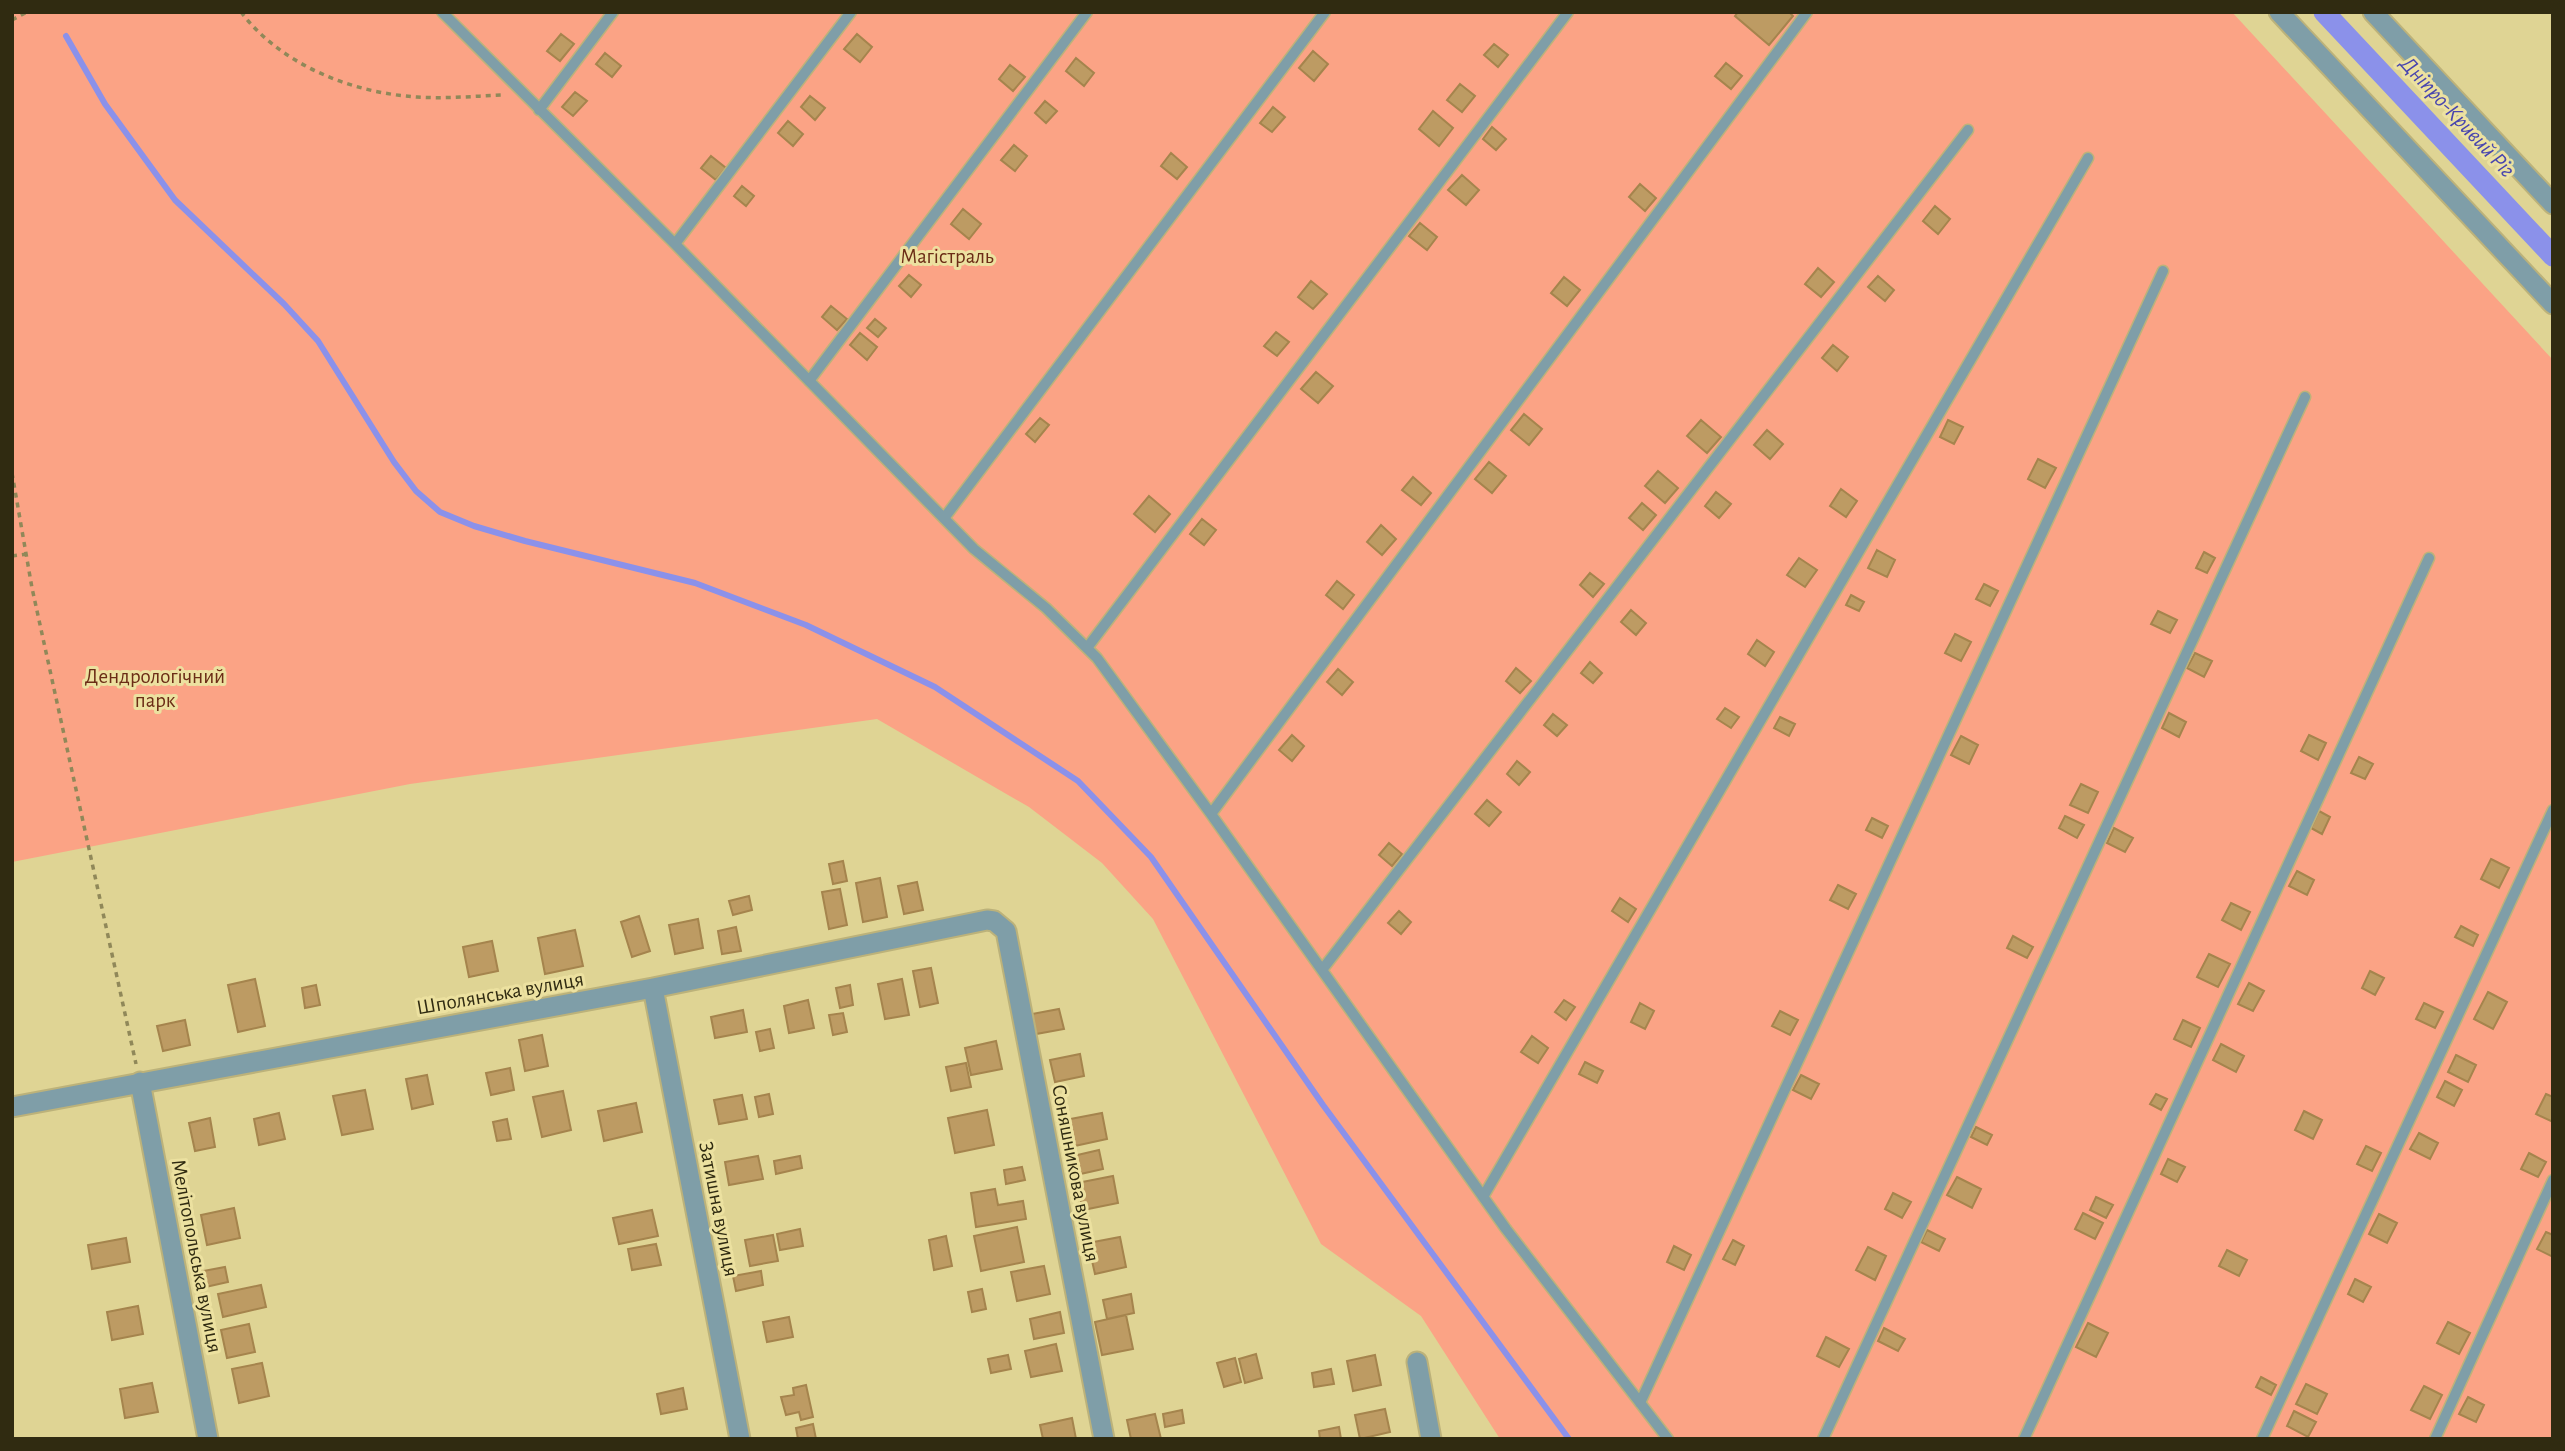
<svg xmlns="http://www.w3.org/2000/svg" width="2565" height="1451" viewBox="0 0 2565 1451" font-family="'Alegreya Sans',sans-serif">
	<style>
		.green { fill: #fba385 }
		.lines { fill: none; stroke-linecap: round; stroke-linejoin: round }
		.stream { stroke: #8b91ea; stroke-width: 6 }
		.canal { stroke: #8b91ea; stroke-width: 21 }
		.building { fill: #bd9b63; stroke: #a5844d; stroke-width: 2 }
		.service-casing { stroke: #bcb27a; stroke-width: 13 }
		.minor-casing { stroke: #bcb27a; stroke-width: 23 }
		.path { stroke: #908859; stroke-width: 3.5; stroke-dasharray: 5 5; stroke-linecap: butt }
		.service { stroke: #7f9ea8; stroke-width: 10 }
		.minor { stroke: #7f9ea8; stroke-width: 19 }
		.labels { text-anchor: middle; stroke-width: 6; stroke-linejoin: round; paint-order: stroke }
		.park-label { font-size: 21px; fill: #6b2c16; stroke: #ece1a0 }
		.street-label { font-size: 21px; fill: #302b11; stroke: #ece1a0 }
		.water-label { font-size: 23px; font-style: italic; fill: #4946ae; stroke: #ece1a0 }
	</style>
	<rect width="100%" height="100%" fill="#dfd494"/>
	<!-- green -->
	<path class="green" d="M 12,12 L 2232,12 L 2553,360 L 2553,1439 L 1500,1439 L 1421,1316 L 1321,1244 L 1153,919 L 1102,863 L 1029,807 L 877,719 L 410,784 L 12,862 Z"/>
	<g class="lines">
		<!-- stream -->
		<path class="stream" d="M 66,36 L 105,104 L 175,200 L 284,304 L 318,341 L 394,462 L 416,491 L 440,512 L 474,526 L 525,541 L 695,583 L 806,625 L 935,687 L 1078,781 L 1151,857 L 1323,1105 L 1569,1439"/>
		<!-- canal -->
		<path class="canal" d="M 2324,12 L 2553,256"/>
	</g>
	<!-- building -->
	<path class="building" d="M 1738,12 L 1789,12 L 1793,16 L 1769,45 L 1735,16 Z
		M 561,34 L 574,44 L 560,61 L 547,51 Z
		M 857,34 L 872,47 L 860,62 L 844,49 Z
		M 1494,44 L 1508,55 L 1498,67 L 1484,55 Z
		M 1313,51 L 1328,64 L 1314,81 L 1299,68 Z
		M 605,53 L 621,66 L 612,77 L 596,64 Z
		M 1076,58 L 1094,73 L 1084,86 L 1066,71 Z
		M 1726,63 L 1742,76 L 1731,89 L 1715,76 Z
		M 1010,65 L 1025,77 L 1013,91 L 999,79 Z
		M 1460,84 L 1475,96 L 1462,112 L 1447,100 Z
		M 575,92 L 587,101 L 573,116 L 562,107 Z
		M 810,96 L 825,108 L 815,120 L 801,107 Z
		M 1045,101 L 1057,111 L 1046,123 L 1035,113 Z
		M 1273,107 L 1285,117 L 1272,132 L 1260,123 Z
		M 1433,111 L 1453,128 L 1439,146 L 1419,129 Z
		M 788,121 L 803,134 L 793,146 L 778,133 Z
		M 1492,127 L 1506,139 L 1496,150 L 1483,139 Z
		M 1014,145 L 1027,156 L 1015,171 L 1001,160 Z
		M 1171,153 L 1187,167 L 1177,179 L 1161,166 Z
		M 711,156 L 726,168 L 716,180 L 701,168 Z
		M 1462,175 L 1479,190 L 1466,205 L 1448,190 Z
		M 1640,184 L 1656,198 L 1645,211 L 1629,197 Z
		M 742,186 L 754,196 L 746,206 L 734,196 Z
		M 1935,206 L 1950,219 L 1938,234 L 1923,221 Z
		M 963,209 L 981,224 L 969,239 L 951,224 Z
		M 1420,223 L 1437,237 L 1427,250 L 1409,236 Z
		M 1818,268 L 1834,282 L 1821,297 L 1805,284 Z
		M 909,275 L 921,285 L 911,297 L 899,286 Z
		M 1878,276 L 1894,290 L 1885,301 L 1868,287 Z
		M 1564,277 L 1580,290 L 1567,306 L 1551,293 Z
		M 1311,281 L 1327,294 L 1313,309 L 1298,297 Z
		M 831,306 L 847,319 L 837,330 L 822,317 Z
		M 875,319 L 886,328 L 878,337 L 867,328 Z
		M 1276,332 L 1289,342 L 1277,356 L 1264,346 Z
		M 860,333 L 877,347 L 867,360 L 850,345 Z
		M 1833,345 L 1848,357 L 1837,371 L 1822,358 Z
		M 1316,372 L 1333,386 L 1318,403 L 1301,389 Z
		M 1524,414 L 1542,429 L 1529,445 L 1511,430 Z
		M 1040,418 L 1049,425 L 1035,442 L 1026,434 Z
		M 1701,420 L 1721,437 L 1707,453 L 1687,436 Z
		M 1948,420 L 1963,427 L 1954,444 L 1940,437 Z
		M 1767,430 L 1783,444 L 1770,459 L 1754,445 Z
		M 2038,459 L 2056,468 L 2045,488 L 2028,479 Z
		M 1489,462 L 1506,476 L 1492,493 L 1475,479 Z
		M 1658,471 L 1678,488 L 1665,503 L 1645,486 Z
		M 1413,477 L 1431,493 L 1421,505 L 1402,490 Z
		M 1841,489 L 1857,501 L 1846,517 L 1830,506 Z
		M 1716,492 L 1731,504 L 1719,518 L 1705,506 Z
		M 1149,496 L 1170,514 L 1155,532 L 1134,514 Z
		M 1642,503 L 1656,515 L 1643,530 L 1629,518 Z
		M 1202,519 L 1216,530 L 1204,545 L 1190,534 Z
		M 1381,525 L 1396,539 L 1382,555 L 1367,542 Z
		M 1877,550 L 1895,560 L 1887,577 L 1868,568 Z
		M 2204,552 L 2215,558 L 2207,573 L 2196,568 Z
		M 1799,558 L 1817,570 L 1805,587 L 1787,575 Z
		M 1590,573 L 1604,584 L 1593,597 L 1580,585 Z
		M 1337,581 L 1354,595 L 1343,609 L 1326,595 Z
		M 1984,584 L 1998,591 L 1990,606 L 1976,599 Z
		M 1851,595 L 1864,602 L 1859,611 L 1846,605 Z
		M 1631,610 L 1646,623 L 1636,635 L 1621,622 Z
		M 2158,611 L 2177,620 L 2170,633 L 2151,624 Z
		M 1955,634 L 1971,642 L 1961,661 L 1945,653 Z
		M 1757,640 L 1774,652 L 1765,666 L 1748,654 Z
		M 2195,653 L 2212,661 L 2204,677 L 2187,668 Z
		M 1590,662 L 1602,673 L 1593,683 L 1581,673 Z
		M 1516,668 L 1531,681 L 1520,693 L 1506,681 Z
		M 1338,669 L 1353,682 L 1342,695 L 1327,682 Z
		M 1725,708 L 1739,717 L 1731,728 L 1717,719 Z
		M 2169,713 L 2186,722 L 2179,737 L 2162,728 Z
		M 1553,714 L 1567,725 L 1557,736 L 1544,725 Z
		M 1780,717 L 1795,724 L 1789,736 L 1774,728 Z
		M 1292,735 L 1304,746 L 1292,761 L 1279,750 Z
		M 2309,735 L 2326,743 L 2318,760 L 2301,751 Z
		M 1961,736 L 1978,745 L 1969,764 L 1951,755 Z
		M 2359,757 L 2373,764 L 2365,779 L 2351,773 Z
		M 1517,761 L 1530,772 L 1519,785 L 1507,774 Z
		M 2081,784 L 2098,792 L 2088,813 L 2070,805 Z
		M 1487,800 L 1501,812 L 1489,826 L 1475,814 Z
		M 2319,811 L 2330,817 L 2322,834 L 2311,828 Z
		M 2065,816 L 2084,825 L 2077,838 L 2059,828 Z
		M 1872,818 L 1888,826 L 1882,838 L 1866,830 Z
		M 2114,828 L 2133,838 L 2125,852 L 2107,843 Z
		M 1389,843 L 1402,854 L 1392,866 L 1379,855 Z
		M 2491,859 L 2509,868 L 2499,888 L 2481,879 Z
		M 843,861 L 847,881 L 833,884 L 829,864 Z
		M 2297,871 L 2314,880 L 2307,895 L 2289,886 Z
		M 880,878 L 887,917 L 863,922 L 856,883 Z
		M 917,882 L 923,910 L 904,914 L 898,886 Z
		M 1838,885 L 1856,894 L 1848,909 L 1830,900 Z
		M 840,889 L 847,925 L 829,929 L 822,892 Z
		M 749,896 L 752,910 L 733,915 L 729,901 Z
		M 1620,898 L 1636,909 L 1628,922 L 1612,911 Z
		M 2231,903 L 2250,912 L 2241,930 L 2222,920 Z
		M 1399,911 L 1411,922 L 1401,934 L 1388,923 Z
		M 639,916 L 650,951 L 632,957 L 621,922 Z
		M 698,919 L 703,948 L 675,954 L 669,925 Z
		M 2461,926 L 2478,935 L 2473,946 L 2455,937 Z
		M 736,927 L 741,951 L 722,954 L 718,931 Z
		M 575,930 L 583,966 L 545,974 L 538,938 Z
		M 2013,936 L 2033,947 L 2027,958 L 2007,948 Z
		M 492,941 L 498,971 L 469,977 L 463,947 Z
		M 2209,954 L 2230,964 L 2218,987 L 2197,977 Z
		M 931,968 L 938,1003 L 920,1007 L 913,971 Z
		M 2370,971 L 2384,978 L 2375,995 L 2362,988 Z
		M 255,979 L 265,1026 L 238,1032 L 228,985 Z
		M 902,979 L 909,1015 L 885,1019 L 878,984 Z
		M 2249,983 L 2264,991 L 2253,1011 L 2238,1004 Z
		M 316,985 L 320,1005 L 305,1008 L 302,988 Z
		M 850,985 L 853,1005 L 840,1008 L 836,988 Z
		M 2488,992 L 2507,1002 L 2493,1029 L 2474,1019 Z
		M 808,1000 L 814,1028 L 789,1033 L 784,1006 Z
		M 1564,1000 L 1575,1007 L 1566,1020 L 1555,1012 Z
		M 1640,1003 L 1654,1011 L 1645,1029 L 1631,1022 Z
		M 2424,1003 L 2443,1012 L 2435,1028 L 2416,1019 Z
		M 1059,1009 L 1064,1029 L 1036,1034 L 1032,1014 Z
		M 743,1010 L 747,1032 L 715,1038 L 711,1017 Z
		M 1780,1011 L 1798,1020 L 1790,1035 L 1772,1026 Z
		M 843,1013 L 847,1032 L 833,1035 L 829,1015 Z
		M 185,1020 L 190,1045 L 163,1051 L 157,1026 Z
		M 2183,1020 L 2200,1028 L 2191,1047 L 2174,1039 Z
		M 770,1029 L 774,1048 L 760,1051 L 756,1032 Z
		M 542,1035 L 548,1066 L 525,1071 L 519,1040 Z
		M 1532,1036 L 1548,1048 L 1538,1063 L 1521,1052 Z
		M 996,1041 L 1002,1069 L 971,1075 L 965,1048 Z
		M 2221,1044 L 2244,1056 L 2236,1072 L 2213,1060 Z
		M 1080,1054 L 1084,1076 L 1055,1082 L 1050,1060 Z
		M 2456,1055 L 2476,1065 L 2468,1082 L 2448,1072 Z
		M 1585,1062 L 1603,1071 L 1597,1083 L 1579,1074 Z
		M 966,1063 L 971,1087 L 951,1091 L 946,1067 Z
		M 510,1068 L 514,1090 L 491,1095 L 486,1073 Z
		M 427,1075 L 433,1104 L 412,1109 L 406,1079 Z
		M 1801,1075 L 1819,1084 L 1811,1099 L 1793,1090 Z
		M 2445,1081 L 2462,1090 L 2454,1106 L 2437,1097 Z
		M 365,1090 L 373,1129 L 342,1135 L 333,1096 Z
		M 563,1091 L 571,1130 L 542,1137 L 533,1097 Z
		M 769,1094 L 773,1114 L 759,1117 L 755,1097 Z
		M 2156,1094 L 2167,1099 L 2161,1110 L 2150,1104 Z
		M 2546,1094 L 2553,1097 L 2553,1122 L 2536,1114 Z
		M 742,1095 L 747,1119 L 719,1124 L 714,1100 Z
		M 636,1103 L 642,1132 L 604,1141 L 598,1111 Z
		M 987,1110 L 994,1145 L 955,1153 L 948,1118 Z
		M 2304,1111 L 2322,1120 L 2313,1139 L 2295,1130 Z
		M 279,1113 L 285,1139 L 259,1145 L 254,1119 Z
		M 1102,1113 L 1107,1139 L 1070,1147 L 1065,1120 Z
		M 210,1118 L 215,1147 L 195,1151 L 189,1123 Z
		M 507,1119 L 511,1139 L 497,1141 L 493,1122 Z
		M 1976,1127 L 1992,1135 L 1987,1145 L 1971,1137 Z
		M 2419,1133 L 2438,1143 L 2430,1159 L 2410,1149 Z
		M 2366,1146 L 2381,1153 L 2372,1171 L 2357,1164 Z
		M 1099,1150 L 1103,1169 L 1076,1175 L 1073,1156 Z
		M 2529,1153 L 2546,1162 L 2538,1177 L 2521,1169 Z
		M 758,1156 L 763,1179 L 729,1185 L 725,1162 Z
		M 800,1156 L 802,1168 L 776,1174 L 774,1161 Z
		M 2168,1159 L 2185,1167 L 2177,1182 L 2161,1174 Z
		M 1022,1167 L 1025,1180 L 1006,1184 L 1004,1170 Z
		M 1113,1176 L 1118,1203 L 1083,1210 L 1077,1183 Z
		M 1957,1177 L 1981,1189 L 1972,1208 L 1947,1195 Z
		M 995,1189 L 998,1205 L 1023,1201 L 1026,1219 L 976,1227 L 971,1193 Z
		M 1893,1193 L 1911,1202 L 1902,1218 L 1885,1209 Z
		M 2096,1197 L 2113,1205 L 2106,1218 L 2090,1210 Z
		M 234,1208 L 240,1238 L 207,1245 L 201,1215 Z
		M 652,1210 L 658,1236 L 619,1244 L 613,1218 Z
		M 2083,1213 L 2103,1223 L 2095,1239 L 2075,1229 Z
		M 2379,1214 L 2397,1223 L 2387,1243 L 2369,1234 Z
		M 1017,1227 L 1024,1262 L 981,1271 L 974,1236 Z
		M 800,1229 L 803,1246 L 780,1250 L 777,1234 Z
		M 1927,1230 L 1945,1239 L 1939,1251 L 1921,1242 Z
		M 2546,1232 L 2553,1235 L 2553,1257 L 2537,1249 Z
		M 773,1235 L 778,1261 L 750,1266 L 745,1240 Z
		M 946,1236 L 952,1266 L 934,1270 L 929,1240 Z
		M 1120,1237 L 1126,1267 L 1095,1274 L 1088,1243 Z
		M 126,1238 L 130,1262 L 92,1269 L 88,1245 Z
		M 1733,1240 L 1744,1246 L 1735,1265 L 1723,1259 Z
		M 656,1244 L 661,1265 L 632,1270 L 628,1249 Z
		M 1674,1246 L 1691,1255 L 1684,1270 L 1667,1262 Z
		M 1868,1247 L 1886,1256 L 1875,1280 L 1856,1270 Z
		M 2227,1250 L 2247,1260 L 2239,1276 L 2219,1266 Z
		M 1044,1266 L 1050,1294 L 1017,1301 L 1011,1272 Z
		M 225,1267 L 228,1282 L 201,1288 L 198,1272 Z
		M 761,1271 L 763,1285 L 736,1291 L 733,1276 Z
		M 2355,1279 L 2371,1287 L 2363,1302 L 2348,1294 Z
		M 261,1285 L 266,1307 L 223,1317 L 218,1294 Z
		M 982,1289 L 986,1309 L 972,1312 L 968,1292 Z
		M 1131,1294 L 1134,1313 L 1107,1319 L 1103,1300 Z
		M 138,1306 L 143,1334 L 112,1340 L 107,1312 Z
		M 1060,1312 L 1064,1333 L 1034,1339 L 1030,1319 Z
		M 1126,1315 L 1133,1349 L 1102,1355 L 1095,1322 Z
		M 789,1317 L 793,1337 L 767,1342 L 763,1322 Z
		M 2448,1322 L 2470,1333 L 2459,1354 L 2437,1343 Z
		M 2088,1323 L 2108,1333 L 2096,1357 L 2076,1347 Z
		M 249,1324 L 255,1352 L 227,1358 L 221,1330 Z
		M 1884,1328 L 1905,1339 L 1898,1351 L 1878,1341 Z
		M 1826,1337 L 1849,1349 L 1839,1367 L 1817,1356 Z
		M 1056,1344 L 1062,1371 L 1031,1377 L 1025,1351 Z
		M 1256,1354 L 1262,1378 L 1245,1383 L 1239,1359 Z
		M 1008,1355 L 1011,1369 L 991,1373 L 988,1359 Z
		M 1375,1355 L 1381,1385 L 1353,1391 L 1347,1361 Z
		M 1235,1358 L 1241,1382 L 1224,1387 L 1217,1363 Z
		M 262,1363 L 269,1396 L 239,1403 L 232,1369 Z
		M 1331,1369 L 1334,1384 L 1314,1387 L 1312,1373 Z
		M 2261,1377 L 2276,1385 L 2271,1395 L 2256,1387 Z
		M 152,1383 L 158,1412 L 125,1418 L 120,1389 Z
		M 2306,1384 L 2327,1394 L 2317,1414 L 2296,1404 Z
		M 806,1385 L 813,1417 L 801,1420 L 799,1412 L 786,1415 L 781,1397 L 794,1395 L 793,1388 Z
		M 2424,1386 L 2442,1395 L 2430,1419 L 2411,1410 Z
		M 683,1388 L 687,1409 L 661,1414 L 657,1394 Z
		M 2468,1397 L 2484,1405 L 2476,1422 L 2459,1414 Z
		M 1385,1409 L 1390,1432 L 1360,1439 L 1355,1415 Z
		M 1182,1410 L 1184,1423 L 1165,1427 L 1163,1414 Z
		M 2294,1411 L 2316,1422 L 2308,1437 L 2287,1426 Z
		M 1155,1414 L 1161,1439 L 1131,1439 L 1127,1420 Z
		M 1072,1418 L 1076,1439 L 1043,1439 L 1040,1425 Z
		M 813,1424 L 816,1439 L 798,1439 L 796,1428 Z
		M 1339,1427 L 1341,1439 L 1320,1439 L 1319,1431 Z"/>
	<g class="lines">
		<!-- service casing -->
		<g class="service-casing">
			<path id="service" d="M 442,12 L 675,244 L 974,549 L 1046,608 L 1097,658 L 1211,814 L 1506,1229 L 1668,1439
				M 539,110 L 613,12
				M 675,244 L 851,12
				M 809,381 L 1087,12
				M 945,517 L 1325,12
				M 1087,648 L 1568,12
				M 1211,814 L 1807,12
				M 1322,970 L 1968,130
				M 1483,1197 L 2088,158
				M 1640,1403 L 2163,271
				M 1823,1439 L 2305,397
				M 2024,1439 L 2429,558
				M 2262,1439 L 2553,810
				M 2435,1439 L 2553,1180"/>
		</g>
		<!-- minor casing -->
		<g class="minor-casing">
			<path id="minor" d="M 2279,12 L 2553,304
				M 2373,12 L 2553,204
				M 653,988 L 740,1439
				M 140,1082 L 208,1439
				M 12,1107 L 653,988 L 987,920 L 994,921 L 1006,931 L 1104,1439
				M 1417,1362 L 1431,1439"/>
		</g>
		<!-- path -->
		<path class="path" d="M 241,12 C 281,65 352,93 417,97 C 446,99 475,96 504,95
			M 12,20 L 27,12
			M 12,473 L 32,588 L 136,1064
			M 12,556 L 27,554"/>
		<!-- service -->
		<use href="#service" class="service"/>
		<!-- minor -->
		<use href="#minor" class="minor"/>
	</g>
	<g class="labels">
		<!-- park labels -->
		<g class="park-label">
			<text x="947" y="263">Магістраль</text>
			<text x="155" y="683">Дендрологічний<tspan x="155" dy="24">парк</tspan></text>
		</g>
		<!-- street labels -->
		<g class="street-label">
			<text transform="translate(500 993) rotate(-10)" y="7">Шполянська вулиця</text>
			<text transform="translate(1076 1173) rotate(79)" y="7">Соняшникова вулиця</text>
			<text transform="translate(719 1209) rotate(79)" y="7">Затишна вулиця</text>
			<text transform="translate(197 1256) rotate(79)" y="7">Мелітопольська вулиця</text>
		</g>
		<!-- water labels -->
		<g class="water-label">
			<text transform="translate(2458 116) rotate(47)" y="8">Дніпро-Кривий Ріг</text>
		</g>
	</g>
	<!-- border -->
	<rect width="2565" height="1451" fill="none" stroke="#302b11" stroke-width="28"/>
</svg>
